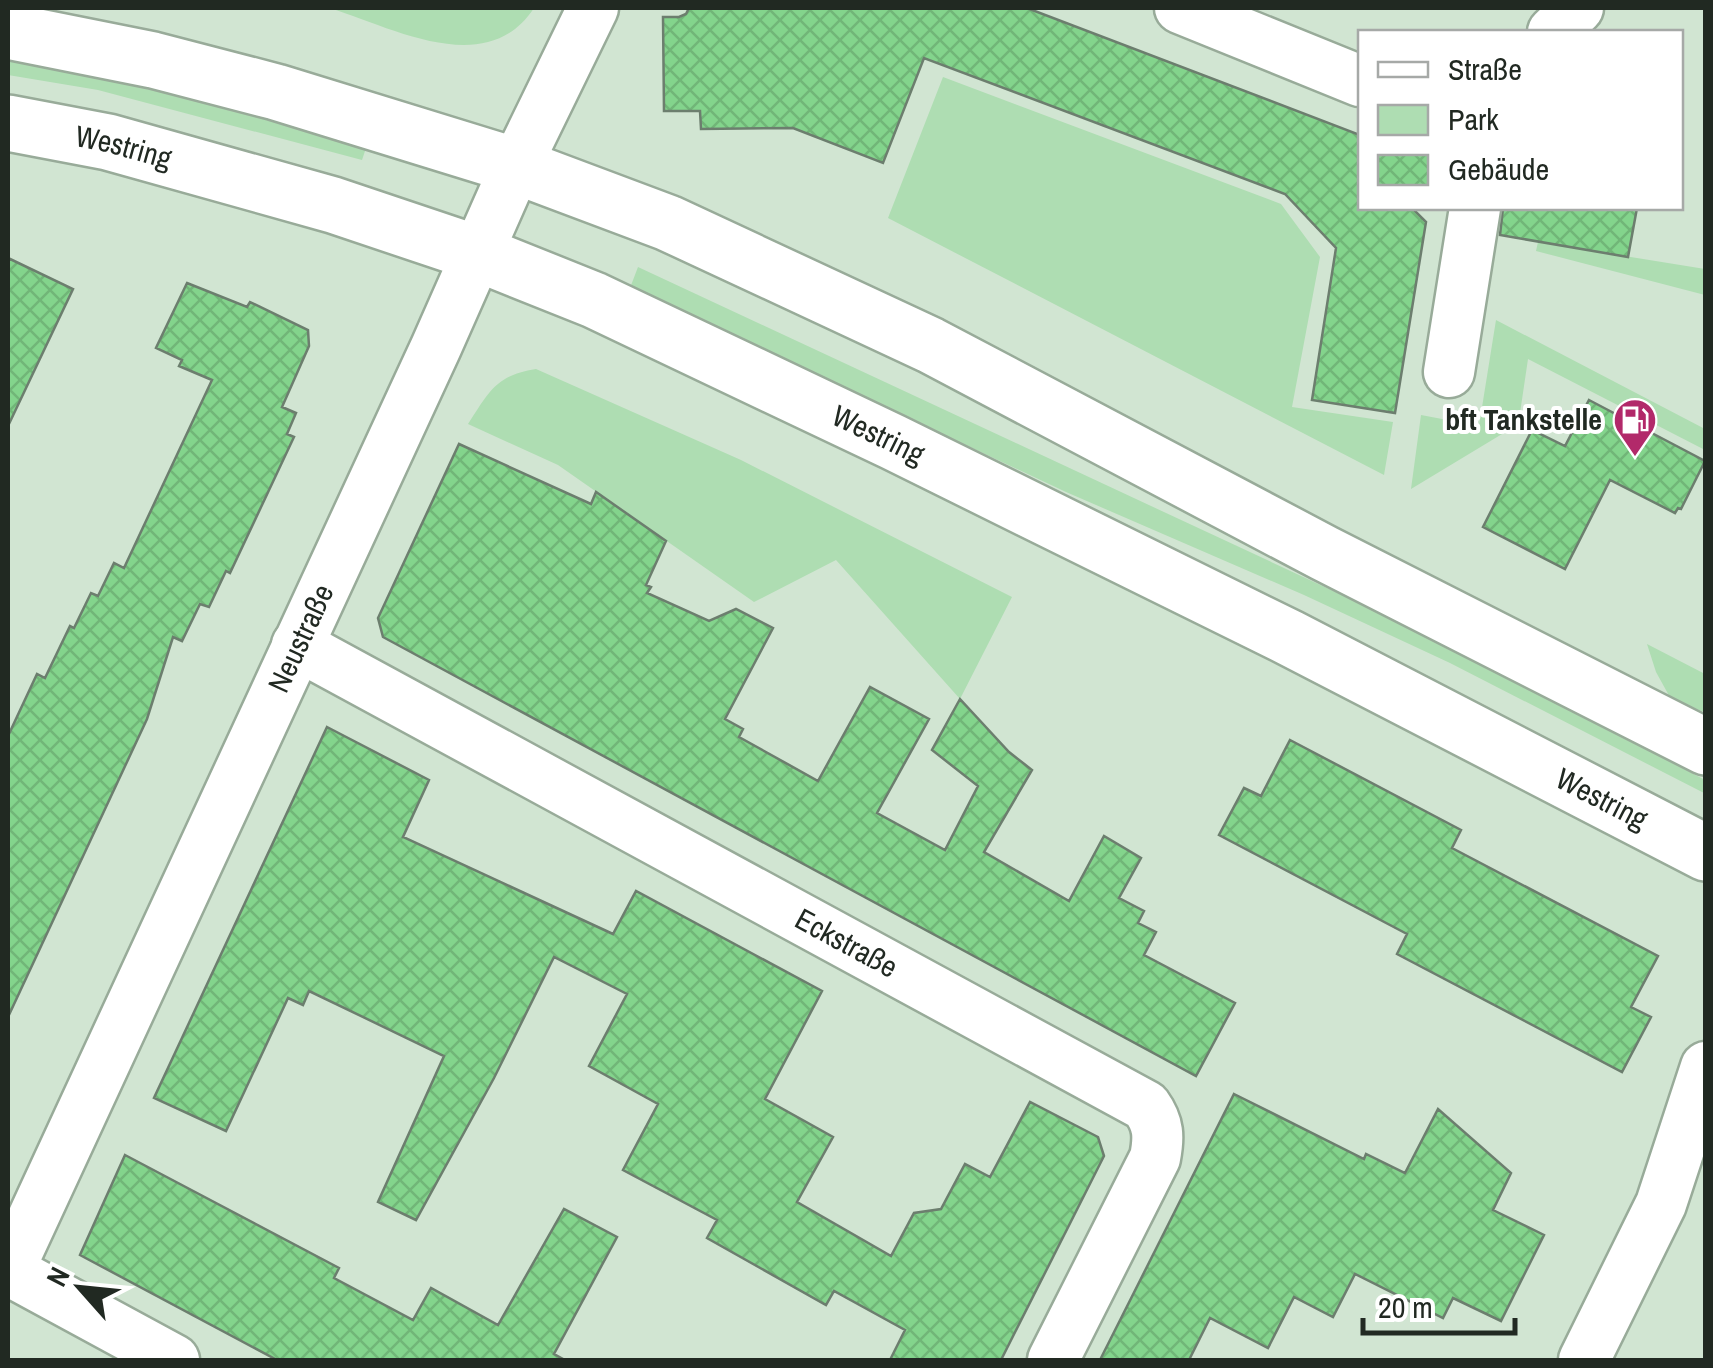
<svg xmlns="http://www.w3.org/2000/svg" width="1713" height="1368" viewBox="0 0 1713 1368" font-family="'Archivo Narrow',sans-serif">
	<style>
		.green { fill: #aeddb2 }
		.building { fill: url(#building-cross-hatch); stroke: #6c7e6e; stroke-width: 2.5 }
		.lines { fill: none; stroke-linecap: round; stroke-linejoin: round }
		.street-casing { stroke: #98ab99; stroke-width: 55 }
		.secondary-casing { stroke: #98ab99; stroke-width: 60 }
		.street { stroke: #fff; stroke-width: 50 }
		.secondary { stroke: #fff; stroke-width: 55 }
		.labels { text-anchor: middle; stroke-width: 8; stroke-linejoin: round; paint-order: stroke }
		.street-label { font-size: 30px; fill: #212922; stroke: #fff }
		.poi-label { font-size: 30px; font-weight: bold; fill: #212922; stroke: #fff; text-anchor: end }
	</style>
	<defs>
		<pattern id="building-cross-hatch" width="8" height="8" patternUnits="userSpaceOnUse" patternTransform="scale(2.5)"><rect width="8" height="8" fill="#83d48c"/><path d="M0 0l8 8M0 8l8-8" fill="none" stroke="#71b678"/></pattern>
	</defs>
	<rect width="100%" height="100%" fill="#d1e5d2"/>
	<!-- green -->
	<path class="green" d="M 330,8 L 534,8 C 487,80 393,28 330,8 Z
		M 8,59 L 104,74 L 367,145 L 362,160 L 98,90 L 8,75 Z
		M 943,77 L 1281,204 L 1320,257 L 1292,407 L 1393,422 L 1384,475 L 888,218 Z
		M 1538,242 L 1705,269 L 1705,295 L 1536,251 Z
		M 638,267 L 1458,649 L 1705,780 L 1704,793 L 1450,663 L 1304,595 L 1066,492 L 630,288 Z
		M 1496,320 L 1705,429 L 1705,450 L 1528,359 L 1520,413 L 1512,428 L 1411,489 L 1421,415 L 1479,426 Z
		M 536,369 L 741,460 L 1012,597 L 960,699 L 836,560 L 754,602 L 558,465 L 468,424 C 489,392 496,375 536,369 Z
		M 1647,644 L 1705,674 L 1705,712 L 1672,701 L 1656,672 Z"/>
	<!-- building -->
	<path class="building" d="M 689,8 L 1027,8 L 1360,135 L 1360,208 L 1412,208 L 1426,222 L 1395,413 L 1312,400 L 1336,248 L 1285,194 L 924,58 L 883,163 L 793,128 L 701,129 L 700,111 L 664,111 L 663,17 L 679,17 L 686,14 Z
		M 1503,208 L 1637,208 L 1628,257 L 1500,235 Z
		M 8,258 L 73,289 L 8,426 Z
		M 187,283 L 247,307 L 250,302 L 308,330 L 309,346 L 282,407 L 296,413 L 287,434 L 294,437 L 230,573 L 226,571 L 209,607 L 200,604 L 182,641 L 173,637 L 147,719 L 8,1017 L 8,736 L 37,674 L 45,678 L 70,626 L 74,628 L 91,593 L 98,596 L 114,563 L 124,568 L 212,380 L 179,366 L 182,360 L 156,348 Z
		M 1589,400 L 1705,461 L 1681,509 L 1678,508 L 1675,513 L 1610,480 L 1565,569 L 1483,527 L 1532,430 L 1565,446 Z
		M 459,444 L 591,504 L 596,492 L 666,541 L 646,585 L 651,587 L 647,593 L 709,621 L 736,609 L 773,628 L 725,719 L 743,729 L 739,737 L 818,781 L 870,687 L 929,719 L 877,813 L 945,850 L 978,786 L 932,750 L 960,699 L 1009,752 L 1032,770 L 984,852 L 1069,901 L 1104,836 L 1141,858 L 1119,898 L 1144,911 L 1138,923 L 1156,932 L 1144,955 L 1235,1003 L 1196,1076 L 383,637 L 378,618 Z
		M 327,727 L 429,780 L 403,837 L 613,934 L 636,891 L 822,991 L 765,1099 L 833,1137 L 797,1202 L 891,1256 L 914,1213 L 941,1209 L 965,1164 L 990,1177 L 1030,1102 L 1098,1137 L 1104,1156 L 1001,1360 L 890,1360 L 905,1330 L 834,1291 L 826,1305 L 707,1238 L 717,1220 L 623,1170 L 658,1104 L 589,1066 L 627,994 L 554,957 L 494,1078 L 416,1220 L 378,1202 L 444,1056 L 309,991 L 303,1005 L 288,998 L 226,1131 L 154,1098 Z
		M 1290,740 L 1461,830 L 1452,848 L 1658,956 L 1631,1007 L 1651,1017 L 1622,1072 L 1397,954 L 1407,934 L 1219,835 L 1244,788 L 1261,796 Z
		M 1234,1094 L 1364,1159 L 1366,1154 L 1405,1173 L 1438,1109 L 1511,1173 L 1493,1210 L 1544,1235 L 1501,1321 L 1453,1298 L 1443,1318 L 1355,1274 L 1333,1317 L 1294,1297 L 1268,1348 L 1210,1318 L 1189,1360 L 1100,1360 Z
		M 125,1155 L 339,1268 L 334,1278 L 413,1320 L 431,1288 L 498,1325 L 564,1209 L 617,1237 L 554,1354 L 565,1360 L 277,1360 L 80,1255 Z"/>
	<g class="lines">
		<!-- street casing -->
		<g class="street-casing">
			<g id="street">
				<path d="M 1180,8 L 1360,81"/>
				<path d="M 1553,32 L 1578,8"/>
				<path d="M 1449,372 L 1475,208"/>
				<path id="s1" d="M 297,645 L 1146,1106 C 1159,1124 1159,1137 1155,1158 L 1053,1360"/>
				<path d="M 8,1270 L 174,1360"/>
				<path id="s2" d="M 8,1272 L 436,347 L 516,166 L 593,8"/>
				<path d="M 1584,1360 L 1661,1204 L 1706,1067"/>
			</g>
		</g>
		<!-- secondary casing -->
		<g class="secondary-casing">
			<g id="secondary">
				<path d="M 8,31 L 153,60 L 276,92 L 516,166 L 668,223 L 930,345 L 1324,553 L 1706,747"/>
				<path id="s3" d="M 8,123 L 108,142 L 333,205 L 479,254 L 594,300 L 893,442 L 1290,638 L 1706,853"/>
			</g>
		</g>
		<!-- street -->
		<use href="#street" class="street"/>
		<!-- secondary -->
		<use href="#secondary" class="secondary"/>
	</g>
	<!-- icons -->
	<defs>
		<g id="fuel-pin" transform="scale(2.25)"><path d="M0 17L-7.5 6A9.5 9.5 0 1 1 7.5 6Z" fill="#b2296a" stroke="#fff"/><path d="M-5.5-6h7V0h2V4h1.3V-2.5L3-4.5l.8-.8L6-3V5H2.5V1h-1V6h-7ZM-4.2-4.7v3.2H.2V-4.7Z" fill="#fff"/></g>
	</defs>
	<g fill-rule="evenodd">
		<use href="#fuel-pin" x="1635" y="420"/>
	</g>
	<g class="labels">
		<!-- street labels -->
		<g class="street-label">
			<text dy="10" stroke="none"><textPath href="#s3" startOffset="118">Westring</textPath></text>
			<text dy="10" stroke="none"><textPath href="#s3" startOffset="928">Westring</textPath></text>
			<text dy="10" stroke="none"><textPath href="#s2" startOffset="698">Neustraße</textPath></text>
			<text dy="10" stroke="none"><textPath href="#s3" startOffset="1738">Westring</textPath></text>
			<text dy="10" stroke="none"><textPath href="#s1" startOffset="625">Eckstraße</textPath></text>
		</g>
		<!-- poi labels -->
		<g class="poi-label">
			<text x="1602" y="430">bft Tankstelle</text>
		</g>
	</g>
	<!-- border -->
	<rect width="1713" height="1368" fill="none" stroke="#212922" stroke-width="20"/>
	<!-- legend -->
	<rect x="1358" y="30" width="325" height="180" fill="#ffffff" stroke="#a6a9a7" stroke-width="2.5"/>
	<rect x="1378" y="62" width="50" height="15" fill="#ffffff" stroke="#a6a9a7" stroke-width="2.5"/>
	<text x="1448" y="80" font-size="30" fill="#212922">Straße</text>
	<rect x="1378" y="105" width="50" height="30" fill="#aeddb2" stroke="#a6a9a7" stroke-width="2.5"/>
	<text x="1448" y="130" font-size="30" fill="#212922">Park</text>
	<rect x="1378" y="155" width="50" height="30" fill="url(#building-cross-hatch)" stroke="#a6a9a7" stroke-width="2.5"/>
	<text x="1448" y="180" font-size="30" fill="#212922">Gebäude</text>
	<!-- north arrow -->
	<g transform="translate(80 1288) rotate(297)" stroke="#ffffff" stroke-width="8" paint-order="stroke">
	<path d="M0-8L18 38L0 25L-18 38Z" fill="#212922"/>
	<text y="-15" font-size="28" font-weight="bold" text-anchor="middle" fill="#212922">N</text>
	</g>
	<!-- scale -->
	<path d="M1363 1318v15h152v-15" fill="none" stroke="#212922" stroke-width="5"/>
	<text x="1378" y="1318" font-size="30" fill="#212922" stroke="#ffffff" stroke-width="8" paint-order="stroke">20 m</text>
</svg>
